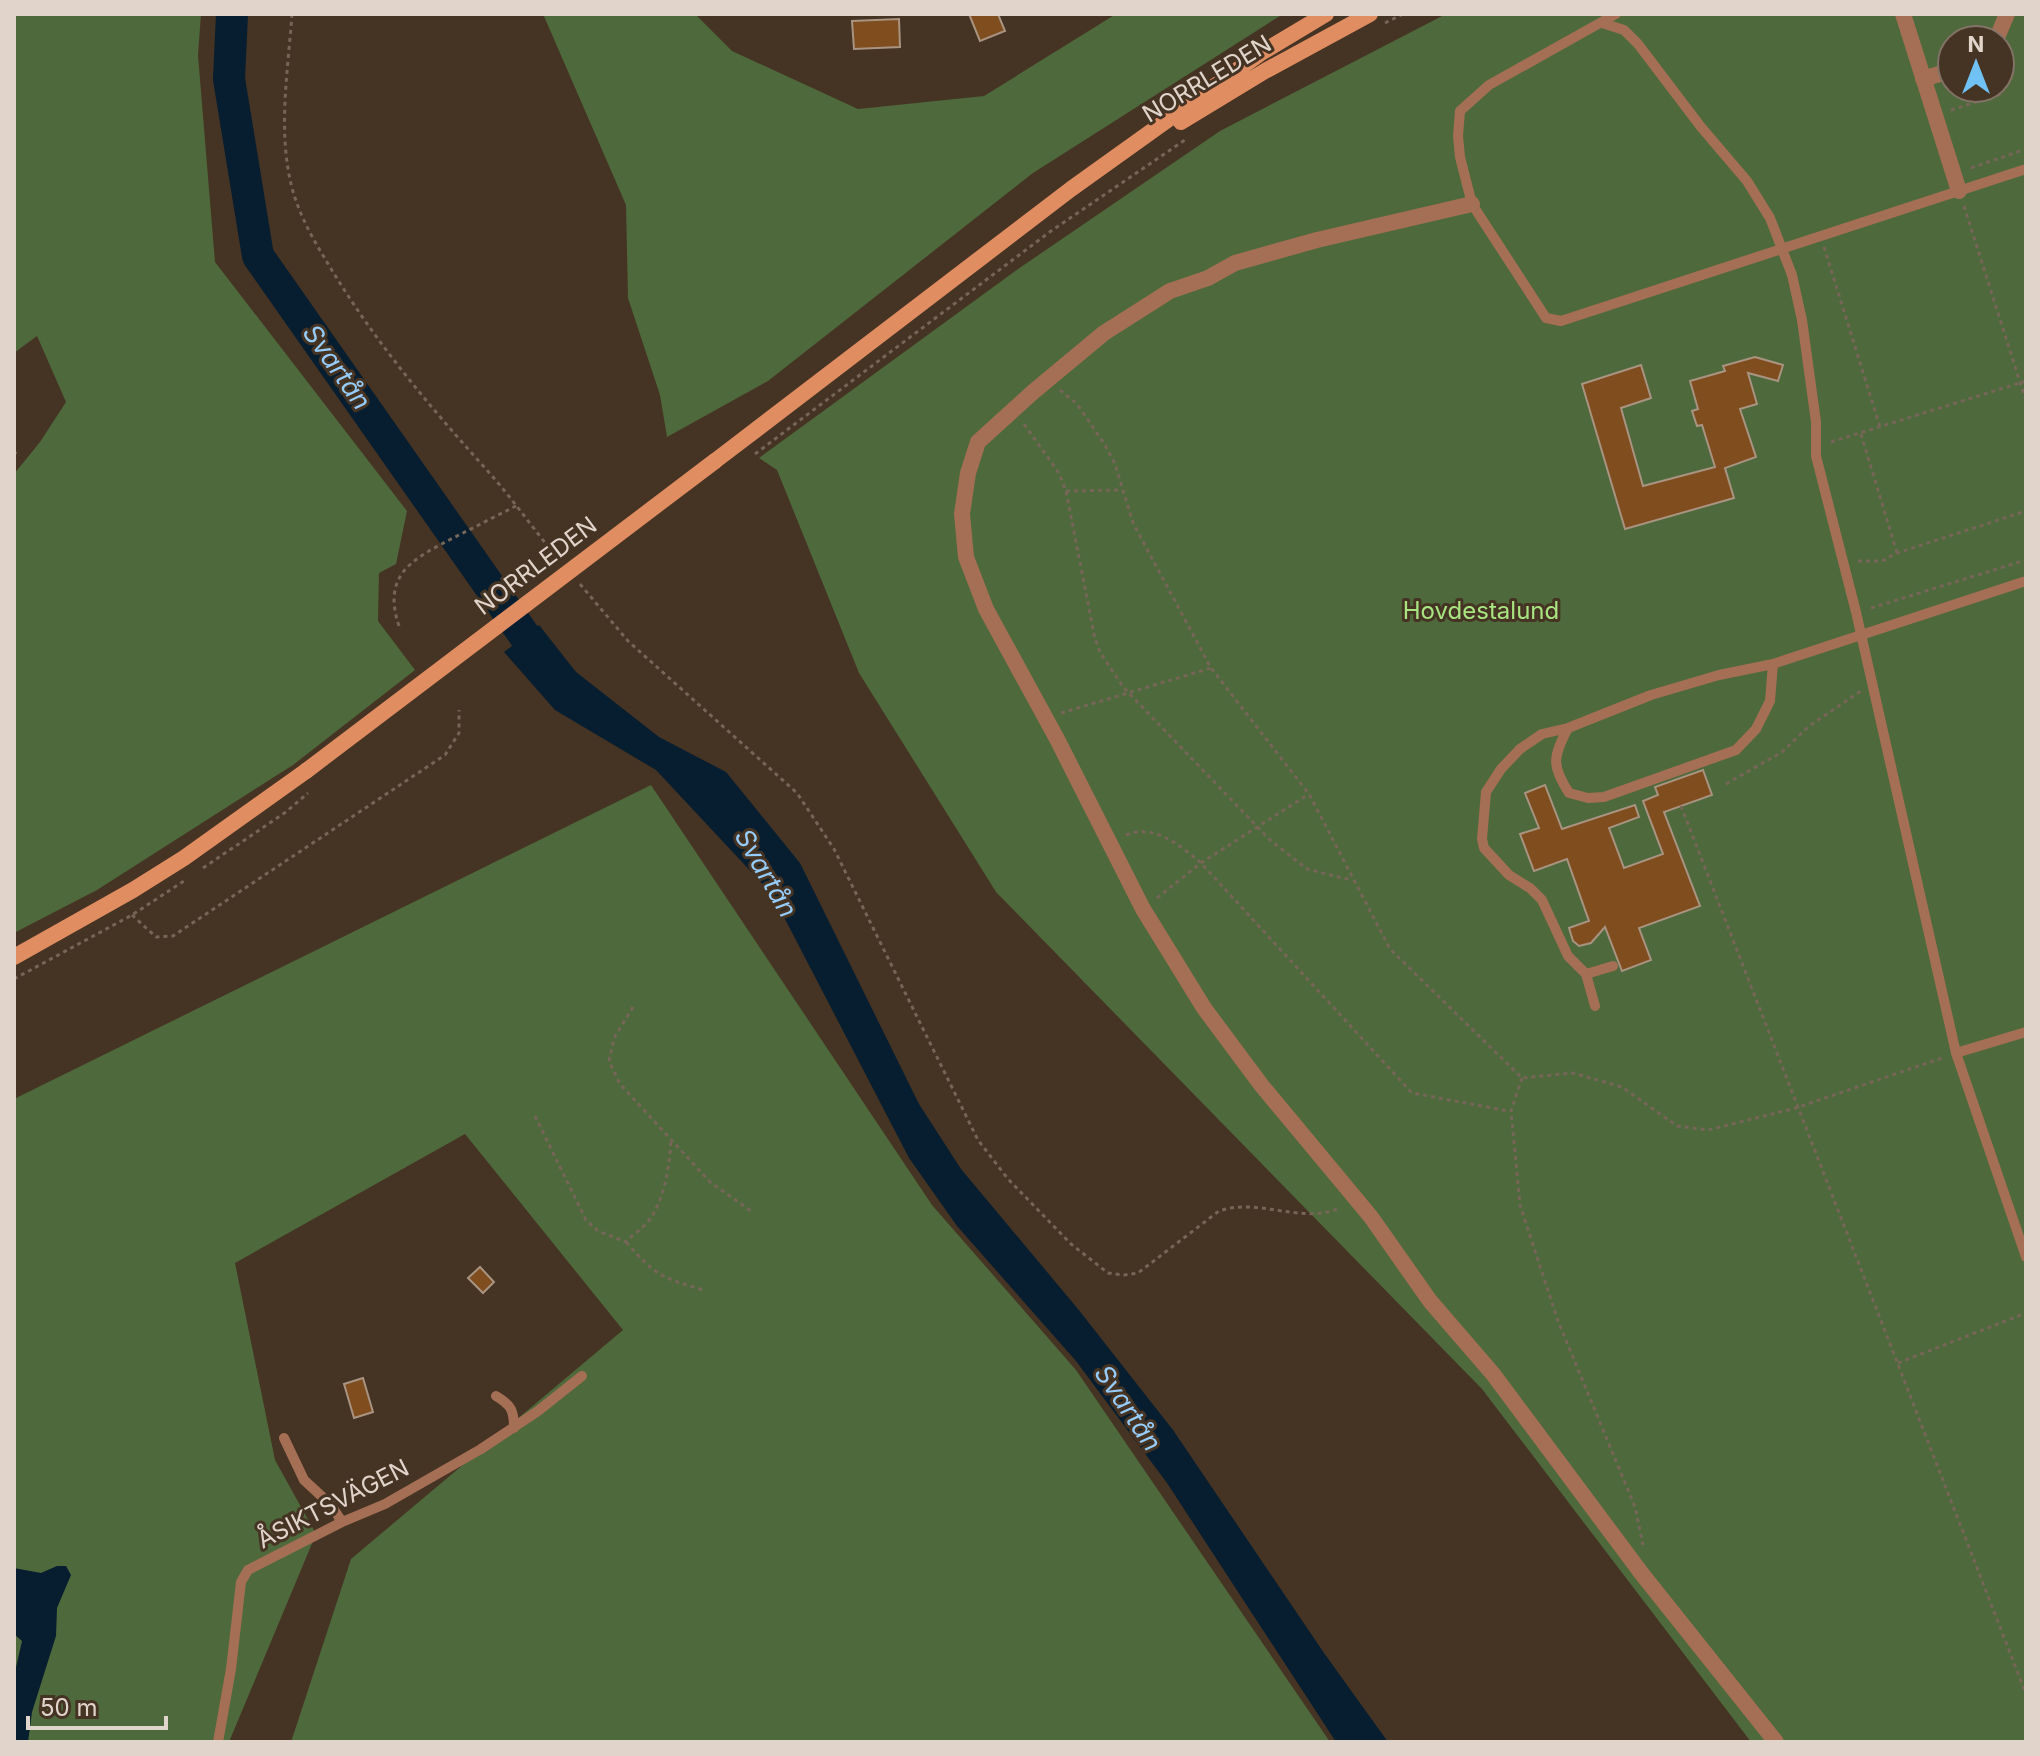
<svg xmlns="http://www.w3.org/2000/svg" width="2040" height="1756" viewBox="0 0 2040 1756" font-family="Inter,sans-serif">
	<style>
		.green { fill: #4e693b; fill-rule: evenodd }
		.water { fill: #071e30 }
		.lines { fill: none; stroke-linecap: round; stroke-linejoin: round }
		.river { stroke: #071e30; stroke-width: 32 }
		.building { fill: #7f4d1e; stroke: #a99381; stroke-width: 2 }
		.path { stroke: #766658; stroke-width: 3; stroke-dasharray: 4 4; stroke-linecap: butt }
		.lane { stroke: #a46f55; stroke-width: 10 }
		.street { stroke: #a46f55; stroke-width: 16 }
		.secondary { stroke: #e18d62; stroke-width: 16 }
		.secondary-bridge { stroke: #e18d62; stroke-width: 16 }
		.labels { text-anchor: middle; stroke-width: 6; stroke-linejoin: round; paint-order: stroke }
		.street-label { font-size: 24px; fill: #e0d4cb; stroke: #453323 }
		.park-label { font-size: 24px; fill: #a8e480; stroke: #453323 }
		.water-label { font-size: 26px; font-style: italic; fill: #96ccfa; stroke: #453323 }
	</style>
	<rect width="100%" height="100%" fill="#453323"/>
	<!-- green -->
	<path class="green" d="M 14,14 L 201,14 L 198,55 L 215,262 L 407,511 L 396,564 L 379,573 L 378,621 L 415,670 L 293,765 L 97,890 L 14,933 L 14,474 L 40,442 L 66,402 L 37,336 L 14,353 Z
		M 543,14 L 695,14 L 732,51 L 858,109 L 984,96 L 1116,14 L 1283,14 L 1033,173 L 768,381 L 667,437 L 660,395 L 628,298 L 626,205 Z
		M 1446,14 L 2026,14 L 2026,1742 L 1751,1742 L 1482,1389 L 996,892 L 859,673 L 777,470 L 759,458 L 1018,269 L 1220,131 ZM 1952,40 L 2000,40 L 2000,88 L 1952,88 Z
		M 651,785 L 932,1205 L 1076,1370 L 1330,1742 L 291,1742 L 351,1559 L 623,1330 L 465,1134 L 235,1263 L 275,1460 L 316,1534 L 229,1742 L 14,1742 L 14,1099 Z"/>
	<!-- water -->
	<path class="water" d="M 539,625 L 576,672 L 659,737 L 726,772 L 800,863 L 919,1104 L 961,1169 L 1078,1309 L 1173,1430 L 1324,1653 L 1388,1742 L 1336,1742 L 1167,1483 L 1076,1361 L 957,1226 L 909,1158 L 772,894 L 656,770 L 555,710 L 504,652 Z
		M 57,1566 L 66,1566 L 71,1575 L 57,1608 L 56,1636 L 32,1712 L 28,1742 L 14,1742 L 14,1676 L 22,1641 L 14,1634 L 14,1568 L 41,1573 Z"/>
	<g class="lines">
		<!-- river -->
		<path class="river" d="M 232,14 L 229,79 L 258,256 L 550,672"/>
	</g>
	<!-- building -->
	<path class="building" d="M 969,14 L 998,14 L 1005,31 L 980,41 Z
		M 899,19 L 900,47 L 854,49 L 852,21 Z
		M 1755,357 L 1783,365 L 1778,381 L 1748,373 L 1757,404 L 1740,409 L 1756,457 L 1725,468 L 1734,498 L 1625,529 L 1582,384 L 1641,365 L 1651,398 L 1621,408 L 1643,486 L 1715,467 L 1702,425 L 1697,426 L 1692,411 L 1698,409 L 1690,381 L 1725,371 L 1723,366 Z
		M 1703,770 L 1712,795 L 1664,812 L 1700,906 L 1639,928 L 1651,960 L 1622,971 L 1605,927 L 1591,943 L 1579,946 L 1573,941 L 1569,928 L 1589,921 L 1567,859 L 1534,871 L 1520,834 L 1539,828 L 1525,793 L 1545,785 L 1562,829 L 1635,805 L 1639,817 L 1609,828 L 1624,868 L 1663,854 L 1643,801 L 1658,795 L 1655,787 Z
		M 480,1267 L 494,1282 L 483,1293 L 468,1278 Z
		M 363,1378 L 373,1412 L 354,1418 L 344,1384 Z"/>
	<g class="lines">
		<!-- path -->
		<path class="path" d="M 292,14 C 288,70 278,129 291,184 C 299,217 316,244 333,272 C 377,344 430,407 486,469 C 512,498 534,530 559,560
			M 1385,23 L 1403,14
			M 1951,110 L 2005,93
			M 1971,168 L 2026,149
			M 1964,206 L 2026,401
			M 1824,247 L 1880,427
			M 1060,390 L 1077,404 L 1105,445 L 1115,464 L 1133,523 L 1211,668 L 1309,794 L 1390,949 L 1522,1078 L 1573,1073 L 1622,1087 L 1677,1126 L 1708,1130 L 1796,1108 L 1942,1058
			M 1024,424 L 1059,473 L 1066,491 L 1095,639 L 1101,654 L 1124,688 L 1270,840 L 1307,869 L 1346,879 L 1352,877
			M 1861,434 L 1897,553
			M 1831,442 L 2026,381
			M 755,454 L 1051,231 L 1185,140
			M 14,455 L 18,449
			M 1066,491 L 1122,490
			M 1858,561 L 1882,561 L 1897,553 L 2026,511
			M 580,584 L 628,641 L 797,793 L 834,849 L 978,1140 L 1008,1179 L 1071,1244 L 1108,1273 L 1124,1275 L 1138,1273 L 1219,1211 C 1259,1197 1300,1225 1340,1208
			M 1871,608 L 2026,560
			M 399,626 C 381,573 415,558 455,537 C 475,527 496,516 516,506
			M 1061,713 L 1211,668
			M 1726,784 L 1782,752 L 1809,726 L 1861,691
			M 1681,806 L 2026,1694
			M 1126,835 C 1154,823 1181,846 1201,863 L 1412,1093 L 1509,1111
			M 203,868 L 286,812 L 308,793
			M 1157,898 L 1201,863 L 1309,794
			M 132,915 L 156,937 L 173,936 L 445,755 L 459,733 L 459,710
			M 14,979 L 132,915 L 187,879
			M 633,1007 L 614,1038 L 609,1061 L 620,1084 L 710,1182 L 751,1211
			M 1522,1078 L 1511,1111 L 1520,1205 L 1558,1321 L 1635,1507 L 1643,1545
			M 535,1116 L 586,1220 L 598,1231 L 626,1242 C 632,1235 639,1231 645,1225 C 664,1206 670,1164 671,1139
			M 626,1242 C 656,1276 660,1277 703,1290
			M 1898,1363 L 2026,1313"/>
		<!-- lane -->
		<path class="lane" d="M 1616,14 L 1489,85 L 1460,111 L 1458,136 L 1460,157 L 1472,204 L 1546,318 L 1561,321 L 2026,169
			M 1602,23 L 1624,30 L 1638,44 L 1701,127 L 1747,181 L 1770,218 L 1792,275 L 1802,320 L 1816,422 L 1816,456 L 1856,612 L 1956,1053 L 2026,1257
			M 1568,728 C 1553,757 1551,765 1569,793 L 1588,798 L 1604,797 L 1736,750 L 1756,729 L 1770,701 L 1773,664
			M 1586,974 L 1613,966
			M 1595,1006 L 1586,974 L 1568,956 L 1542,900 L 1530,888 L 1509,875 L 1484,848 L 1482,839 L 1486,792 L 1501,769 L 1520,749 L 1542,734 L 1568,728 L 1651,695 L 1719,675 L 1773,664 L 2026,581
			M 1956,1053 L 2026,1032
			M 496,1396 C 511,1405 514,1410 514,1428
			M 284,1438 L 304,1480 L 331,1505 L 342,1522
			M 218,1742 L 231,1669 L 241,1582 L 248,1570 L 342,1522 L 385,1504 L 481,1449 L 538,1411 L 582,1376"/>
		<!-- street -->
		<path class="street" d="M 1903,14 L 1959,191
			M 1996,40 L 2007,14
			M 1923,79 L 1952,70
			M 1472,204 L 1317,240 L 1235,263 L 1208,278 L 1170,291 L 1104,333 L 1033,392 L 978,442 L 968,473 L 962,514 L 966,557 L 986,609 L 1057,739 L 1143,909 L 1204,1008 L 1262,1086 L 1371,1217 L 1430,1301 L 1493,1374 L 1642,1574 L 1776,1742"/>
		<!-- secondary -->
		<path class="secondary" d="M 1181,122 L 1265,71 L 1370,14
			M 715,461 L 1071,189 L 1261,53 L 1326,14
			M 14,957 L 133,890 L 184,858 L 306,771"/>
		<!-- secondary-bridge -->
		<path class="secondary-bridge" d="M 306,771 L 715,461"/>
	</g>
	<g class="labels">
		<!-- street labels -->
		<g class="street-label">
			<text transform="translate(1207 79) rotate(-31)" y="8">NORRLEDEN</text>
			<text transform="translate(536 566) rotate(-37)" y="8">NORRLEDEN</text>
			<text transform="translate(333 1504) rotate(-27)" y="8">ÅSIKTSVÄGEN</text>
		</g>
		<!-- park labels -->
		<g class="park-label">
			<text x="1481" y="619">Hovdestalund</text>
		</g>
		<!-- water labels -->
		<g class="water-label">
			<text transform="translate(337 367) rotate(55)" y="9">Svartån</text>
			<text transform="translate(766 873) rotate(60)" y="9">Svartån</text>
			<text transform="translate(1128 1408) rotate(56)" y="9">Svartån</text>
		</g>
	</g>
	<!-- border -->
	<rect width="2040" height="1756" fill="none" stroke="#e0d4cb" stroke-width="32"/>
	<!-- north arrow -->
	<g transform="translate(1976 64)"><circle r="38" fill="#453323" stroke="#837366" stroke-width="2"/>
	<path d="M0-6L14 30L0 20L-14 30Z" fill="#70c2f4"/>
	<text y="-12" font-size="22" font-weight="bold" text-anchor="middle" fill="#e0d4cb">N</text>
	</g>
	<!-- scale -->
	<path d="M28 1716v12h138v-12" fill="none" stroke="#e0d4cb" stroke-width="4"/>
	<text x="40" y="1716" font-size="24" fill="#e0d4cb" stroke="#453323" stroke-width="6" paint-order="stroke">50 m</text>
</svg>
